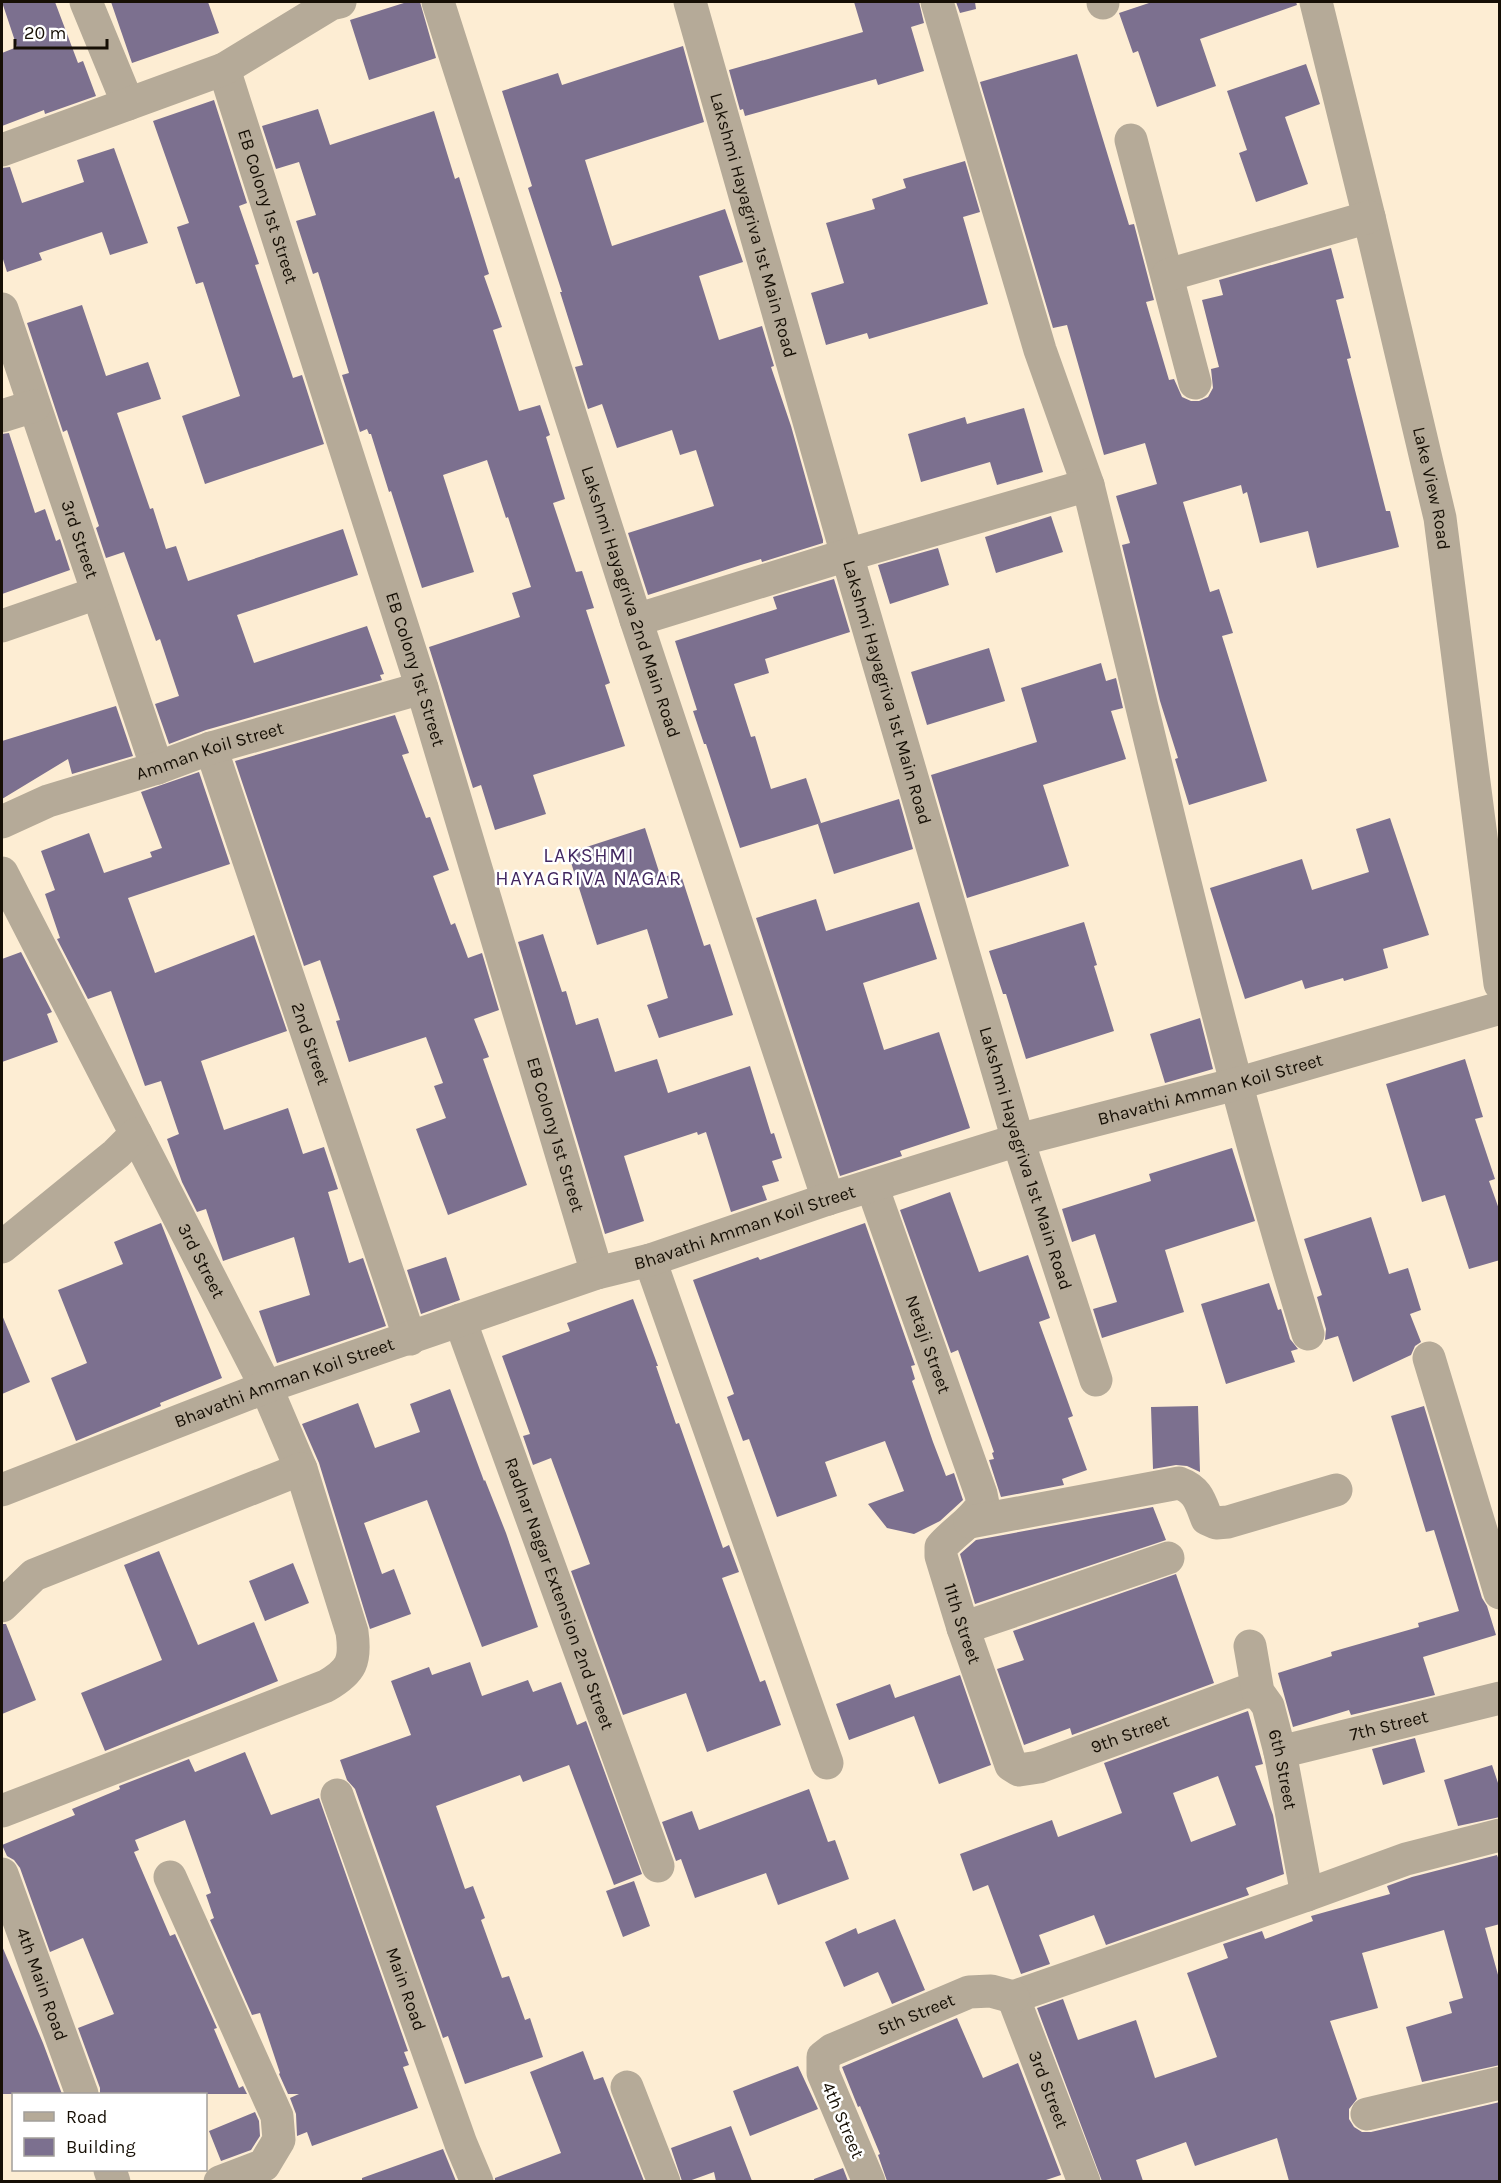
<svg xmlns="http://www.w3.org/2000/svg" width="1501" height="2183" viewBox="0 0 1501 2183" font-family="Karla,sans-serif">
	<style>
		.building { fill: #7c708f; fill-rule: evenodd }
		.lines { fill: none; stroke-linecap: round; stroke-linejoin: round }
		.minor { stroke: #b5aa98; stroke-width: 33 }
		.labels { text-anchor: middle; stroke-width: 5; stroke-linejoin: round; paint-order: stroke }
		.street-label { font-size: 18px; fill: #160f05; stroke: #fff }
		.neighbourhood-label { font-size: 20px; letter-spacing: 1.5px; fill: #422761; stroke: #fff }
	</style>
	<rect width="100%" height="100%" fill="#fdedd3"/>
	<!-- building -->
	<path class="building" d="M 2,2 L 55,2 L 78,63 L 83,61 L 96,96 L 45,114 L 44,110 L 2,126 L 2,53 L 17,47 Z
		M 111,2 L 208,2 L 219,33 L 132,63 Z
		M 407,2 L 420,2 L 436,58 L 369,80 L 350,20 Z
		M 854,2 L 919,2 L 924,23 L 911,27 L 924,71 L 878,85 L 876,79 L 745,116 L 743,109 L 740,110 L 729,70 L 863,32 Z
		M 956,2 L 975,2 L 976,9 L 960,13 Z
		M 1152,2 L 1296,2 L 1297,5 L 1200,39 L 1216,86 L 1157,107 L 1138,51 L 1133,53 L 1119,13 Z
		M 683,46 L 704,122 L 585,160 L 612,246 L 725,209 L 743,262 L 699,276 L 719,340 L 762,326 L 774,366 L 771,367 L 791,426 L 823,540 L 823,543 L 762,562 L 761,559 L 744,564 L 648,595 L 628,533 L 714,506 L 696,450 L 680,455 L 672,430 L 617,448 L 602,404 L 588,409 L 575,367 L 583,365 L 560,292 L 562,292 L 528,188 L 532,186 L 502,91 L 558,73 L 562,85 Z
		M 1077,54 L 1129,225 L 1134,224 L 1154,300 L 1146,302 L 1169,380 L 1174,379 L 1182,397 L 1191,401 L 1199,401 L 1208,397 L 1213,388 L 1211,369 L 1219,367 L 1202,300 L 1223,295 L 1219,280 L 1331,248 L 1344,298 L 1336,300 L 1351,358 L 1347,359 L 1386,511 L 1390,511 L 1399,547 L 1317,568 L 1308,531 L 1260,543 L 1247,492 L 1243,494 L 1241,485 L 1183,502 L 1210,592 L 1219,589 L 1233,633 L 1222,636 L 1267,781 L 1189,805 L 1175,759 L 1178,758 L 1160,701 L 1122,545 L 1130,543 L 1116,496 L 1157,484 L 1145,443 L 1104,455 L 1067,325 L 1053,328 L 980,82 Z
		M 1306,64 L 1320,104 L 1285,117 L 1308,184 L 1256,202 L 1239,153 L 1247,150 L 1227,91 Z
		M 214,100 L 247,203 L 239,206 L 259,264 L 255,265 L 293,378 L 302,375 L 324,444 L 205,484 L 182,416 L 240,396 L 203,282 L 196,284 L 177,227 L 189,223 L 153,121 Z
		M 318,109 L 330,145 L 434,111 L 455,179 L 459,177 L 489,274 L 484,276 L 502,327 L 493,330 L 519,411 L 540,405 L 550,435 L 546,437 L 565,499 L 553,503 L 576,572 L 582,571 L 594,608 L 586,610 L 610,683 L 605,685 L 625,746 L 533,775 L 546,814 L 495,830 L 481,785 L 473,788 L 429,647 L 520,617 L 512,593 L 531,587 L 508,517 L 506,518 L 487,460 L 443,475 L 474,572 L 422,588 L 391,491 L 389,492 L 371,434 L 369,434 L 367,429 L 360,432 L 342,375 L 349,373 L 318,272 L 313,274 L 296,221 L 316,215 L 299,162 L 276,169 L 262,126 Z
		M 114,148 L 148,243 L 110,255 L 102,232 L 39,253 L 42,260 L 7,272 L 2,256 L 2,168 L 10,167 L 22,203 L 84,182 L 77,160 Z
		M 965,161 L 980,212 L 963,217 L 988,304 L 869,339 L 867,333 L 826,345 L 811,293 L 844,283 L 826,223 L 875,209 L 872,199 L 906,188 L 903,179 Z
		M 82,305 L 106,376 L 148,362 L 161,399 L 117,413 L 150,509 L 153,508 L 166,549 L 176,546 L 188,581 L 343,529 L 358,575 L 237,615 L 254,663 L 367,626 L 384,674 L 380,675 L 382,680 L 206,730 L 169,744 L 155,704 L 179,696 L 160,639 L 156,641 L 124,552 L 106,558 L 96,528 L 99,526 L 67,430 L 63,432 L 27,323 Z
		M 1024,408 L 1043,472 L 997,485 L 990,462 L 921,482 L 908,434 L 965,417 L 967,424 Z
		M 9,433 L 35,513 L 45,509 L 56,541 L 60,539 L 70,570 L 2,594 L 2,434 Z
		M 1051,516 L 1063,552 L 996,573 L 985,537 Z
		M 938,548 L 949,585 L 890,604 L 878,565 Z
		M 834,579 L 850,632 L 765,659 L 769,673 L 734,684 L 751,737 L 755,736 L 771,789 L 806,778 L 821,823 L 740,848 L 706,744 L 704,744 L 693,711 L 697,710 L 675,641 L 777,609 L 773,597 Z
		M 989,648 L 1005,701 L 927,725 L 911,672 Z
		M 1101,663 L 1106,681 L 1116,678 L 1123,708 L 1111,711 L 1126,759 L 1043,785 L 1069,866 L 967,898 L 931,775 L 1037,742 L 1021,688 Z
		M 116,706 L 133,756 L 72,774 L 68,759 L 2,799 L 2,741 Z
		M 395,715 L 409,753 L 402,755 L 426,818 L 430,817 L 449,870 L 433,876 L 451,925 L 455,923 L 468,958 L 482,953 L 499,1010 L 474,1019 L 489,1057 L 483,1059 L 527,1185 L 448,1215 L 416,1129 L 446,1118 L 434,1086 L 443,1083 L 426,1037 L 349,1062 L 336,1021 L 340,1020 L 320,960 L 304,966 L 235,761 Z
		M 199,772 L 230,864 L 128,898 L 155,973 L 254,935 L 287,1031 L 201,1061 L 224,1130 L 288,1108 L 303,1154 L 324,1147 L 338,1189 L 328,1192 L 349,1263 L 363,1258 L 386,1326 L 277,1363 L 259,1311 L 310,1295 L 294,1237 L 223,1261 L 206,1209 L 197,1212 L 182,1182 L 167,1139 L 179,1134 L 161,1081 L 145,1086 L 111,991 L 88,999 L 57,939 L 60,938 L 45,894 L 55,890 L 41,851 L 89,833 L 104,873 L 152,857 L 150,852 L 162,848 L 141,792 Z
		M 899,799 L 913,849 L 834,874 L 818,824 Z
		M 1390,818 L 1429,935 L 1383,949 L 1388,968 L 1344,981 L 1343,978 L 1305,989 L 1302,980 L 1245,999 L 1210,888 L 1302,859 L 1312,890 L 1369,872 L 1356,829 Z
		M 645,828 L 661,878 L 680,872 L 704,946 L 710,944 L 733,1015 L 659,1038 L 647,1005 L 668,998 L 647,929 L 597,945 L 568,853 Z
		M 816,899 L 826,931 L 919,902 L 937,959 L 863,983 L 884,1050 L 939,1032 L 970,1128 L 900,1151 L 902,1156 L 840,1176 L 756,918 Z
		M 1084,922 L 1097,965 L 1094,966 L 1114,1031 L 1026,1059 L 1006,994 L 1003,994 L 989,951 Z
		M 543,934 L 562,992 L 566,991 L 576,1025 L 598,1018 L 615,1072 L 657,1059 L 668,1093 L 750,1066 L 771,1134 L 774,1133 L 782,1158 L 772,1161 L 779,1181 L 762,1186 L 767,1200 L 731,1212 L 706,1132 L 698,1135 L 697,1132 L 624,1156 L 644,1221 L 605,1234 L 518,942 Z
		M 21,952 L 52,1012 L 47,1014 L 58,1042 L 2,1062 L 2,959 Z
		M 1200,1018 L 1213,1069 L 1165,1083 L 1150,1034 Z
		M 1465,1059 L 1483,1117 L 1475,1119 L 1495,1179 L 1489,1181 L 1500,1212 L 1500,1260 L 1469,1269 L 1445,1195 L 1422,1202 L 1386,1084 Z
		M 1232,1148 L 1255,1221 L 1165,1250 L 1184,1312 L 1102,1338 L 1093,1309 L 1117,1302 L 1095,1234 L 1072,1242 L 1062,1209 L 1151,1181 L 1149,1174 Z
		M 950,1192 L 979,1272 L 1028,1255 L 1050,1318 L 1039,1322 L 1073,1416 L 1068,1418 L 1087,1470 L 1062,1479 L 1064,1485 L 1001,1497 L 989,1460 L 994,1459 L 992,1453 L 994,1452 L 958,1350 L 951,1353 L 900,1210 Z
		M 1371,1217 L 1389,1274 L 1408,1268 L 1421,1310 L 1410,1314 L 1421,1342 L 1415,1346 L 1411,1355 L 1353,1382 L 1338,1336 L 1325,1340 L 1326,1329 L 1317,1297 L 1322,1295 L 1304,1239 Z
		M 161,1223 L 222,1378 L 160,1403 L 161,1406 L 76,1441 L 51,1378 L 87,1363 L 58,1290 L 123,1264 L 114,1242 Z
		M 865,1223 L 915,1365 L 911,1366 L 915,1379 L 912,1381 L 933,1442 L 946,1476 L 954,1473 L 963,1500 L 940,1521 L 914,1534 L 887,1528 L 868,1504 L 904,1491 L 885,1441 L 825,1462 L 837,1496 L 777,1517 L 749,1439 L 743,1441 L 727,1397 L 734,1394 L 693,1280 L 758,1257 L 760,1260 Z
		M 446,1257 L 460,1300 L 421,1314 L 407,1270 Z
		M 1269,1283 L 1278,1310 L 1281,1309 L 1290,1339 L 1298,1349 L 1291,1351 L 1295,1362 L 1226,1384 L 1201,1304 Z
		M 633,1299 L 658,1366 L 656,1366 L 676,1424 L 679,1423 L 723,1548 L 729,1545 L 739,1572 L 722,1578 L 760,1682 L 765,1680 L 781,1725 L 707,1752 L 686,1693 L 623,1715 L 571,1571 L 590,1564 L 551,1458 L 533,1465 L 523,1436 L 530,1434 L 502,1356 L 570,1331 L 567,1323 Z
		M 2,1315 L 30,1382 L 2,1394 Z
		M 450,1389 L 484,1481 L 485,1480 L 506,1533 L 538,1627 L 482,1647 L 427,1500 L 364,1523 L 382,1574 L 394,1569 L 411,1614 L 370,1629 L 319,1463 L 302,1424 L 358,1403 L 375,1448 L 420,1432 L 410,1404 Z
		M 1198,1406 L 1200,1472 L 1187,1466 L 1176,1465 L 1153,1469 L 1151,1407 Z
		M 1424,1406 L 1482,1598 L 1487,1606 L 1496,1635 L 1423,1657 L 1435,1695 L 1351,1715 L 1349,1710 L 1293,1727 L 1278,1673 L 1332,1656 L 1331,1652 L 1419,1627 L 1418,1623 L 1459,1611 L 1434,1530 L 1426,1532 L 1391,1416 Z
		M 1153,1507 L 1166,1540 L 975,1604 L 960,1554 L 976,1540 Z
		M 159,1551 L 198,1645 L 254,1622 L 278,1681 L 105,1751 L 81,1693 L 162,1660 L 124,1565 Z
		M 293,1563 L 309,1603 L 265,1621 L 249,1581 Z
		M 1176,1574 L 1214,1683 L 1072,1735 L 1070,1728 L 1024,1745 L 997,1669 L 1024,1660 L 1013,1631 Z
		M 2,1624 L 6,1624 L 36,1700 L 2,1714 Z
		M 470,1662 L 482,1696 L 528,1680 L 533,1692 L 561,1682 L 577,1725 L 586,1721 L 642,1874 L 614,1885 L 569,1765 L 523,1782 L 520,1775 L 436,1806 L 465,1889 L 473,1886 L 485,1918 L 481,1920 L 502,1978 L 509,1976 L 525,2020 L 530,2018 L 543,2057 L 465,2084 L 448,2036 L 443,2038 L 355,1789 L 347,1780 L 340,1760 L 411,1735 L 391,1681 L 429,1667 L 432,1675 Z
		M 960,1675 L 991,1765 L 939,1784 L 914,1716 L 849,1740 L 836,1704 L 890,1684 L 895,1698 Z
		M 1248,1711 L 1263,1764 L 1255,1766 L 1273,1815 L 1284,1874 L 1246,1888 L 1249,1895 L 1106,1945 L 1094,1915 L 1039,1935 L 1050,1964 L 1021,1974 L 988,1885 L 973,1891 L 960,1854 L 1052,1820 L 1058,1837 L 1122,1813 L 1104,1763 ZM 1218,1776 L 1236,1825 L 1191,1842 L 1173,1793 Z
		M 1415,1738 L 1425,1772 L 1383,1785 L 1372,1749 Z
		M 245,1752 L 271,1815 L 319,1798 L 408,2051 L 404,2052 L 409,2065 L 403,2067 L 418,2108 L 312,2146 L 307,2132 L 297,2136 L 296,2114 L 290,2098 L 299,2094 L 288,2094 L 279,2074 L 280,2073 L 260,2013 L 252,2015 L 210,1920 L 214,1918 L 206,1895 L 211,1893 L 185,1820 L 135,1840 L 139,1850 L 134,1852 L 170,1936 L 175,1934 L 217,2028 L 214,2029 L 239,2088 L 243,2086 L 247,2094 L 100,2094 L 100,2088 L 78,2028 L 114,2014 L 83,1938 L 50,1952 L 20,1868 L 14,1860 L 7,1856 L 2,1845 L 75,1815 L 72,1809 L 120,1789 L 119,1786 L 189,1759 L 195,1772 Z
		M 1492,1765 L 1500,1789 L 1500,1817 L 1458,1826 L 1444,1780 Z
		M 809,1789 L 828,1842 L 835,1840 L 849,1879 L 778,1905 L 766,1873 L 695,1898 L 681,1859 L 676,1861 L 662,1822 L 692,1811 L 699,1830 Z
		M 1497,1855 L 1500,1863 L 1500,1924 L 1485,1928 L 1500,1982 L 1500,2065 L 1422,2082 L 1406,2027 L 1452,2013 L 1449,2002 L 1463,1998 L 1444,1930 L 1362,1953 L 1378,2008 L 1330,2021 L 1357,2099 L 1349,2109 L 1349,2119 L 1354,2127 L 1362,2132 L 1371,2132 L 1500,2102 L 1500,2181 L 1289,2181 L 1277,2138 L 1195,2166 L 1186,2142 L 1136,2160 L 1143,2181 L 1102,2181 L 1037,2008 L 1063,1999 L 1078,2040 L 1136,2020 L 1155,2078 L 1217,2057 L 1187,1973 L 1228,1958 L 1223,1944 L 1262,1931 L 1265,1939 L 1313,1921 L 1311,1916 L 1390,1894 L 1387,1886 L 1412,1877 Z
		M 634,1881 L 650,1926 L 623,1937 L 606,1891 Z
		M 895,1919 L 925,1990 L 892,2004 L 878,1972 L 844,1987 L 825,1942 L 856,1928 L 858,1934 Z
		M 2,1946 L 43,2043 L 62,2094 L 2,2094 Z
		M 957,2018 L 983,2078 L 1018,2063 L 1061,2175 L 1043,2181 L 887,2181 L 878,2155 L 880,2154 L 860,2106 L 858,2107 L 842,2067 Z
		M 583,2051 L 594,2080 L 603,2077 L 644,2181 L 495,2181 L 495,2178 L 561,2153 L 530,2072 Z
		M 798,2066 L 818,2109 L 750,2136 L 733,2091 Z
		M 255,2112 L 259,2121 L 260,2136 L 251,2150 L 221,2161 L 209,2131 Z
		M 731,2126 L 752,2181 L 716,2181 L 714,2172 L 689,2181 L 682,2181 L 671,2148 Z
		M 443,2149 L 456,2181 L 362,2181 L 362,2178 Z
		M 843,2168 L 848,2181 L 814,2181 L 814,2179 Z"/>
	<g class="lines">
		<!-- minor -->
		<g class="minor">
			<path d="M 86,2 L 128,104"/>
			<path id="s1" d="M 438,2 L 636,620 L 828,1199"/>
			<path id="s2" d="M 690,2 L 847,555 L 1018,1140 L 1096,1380"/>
			<path d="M 937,2 L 1040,350 L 1088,485"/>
			<path d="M 1103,2 L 1103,3"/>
			<path id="s3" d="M 1316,2 L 1369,217 L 1440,518 L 1500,984"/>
			<path id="s4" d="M 224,69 L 422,688 L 597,1273"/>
			<path d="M 1131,140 L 1195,383"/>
			<path d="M 2,150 L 224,69 L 331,4 L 340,2"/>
			<path d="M 1168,275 L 1369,217"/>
			<path id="s5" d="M 2,309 L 157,768"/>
			<path d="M 2,416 L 34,406"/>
			<path d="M 636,620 L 847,555 L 1088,485 C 1158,769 1222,1055 1308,1334"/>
			<path d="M 2,626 L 97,593"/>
			<path id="s6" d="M 211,748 L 410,1339"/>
			<path id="s7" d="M 2,822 L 48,801 L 157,768 L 211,748 L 422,688"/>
			<path id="s8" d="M 2,873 L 266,1387 L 301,1469 L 352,1632 C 356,1661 352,1671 326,1686 L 2,1811"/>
			<path id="s9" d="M 872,1186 L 981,1494 L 983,1504 C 972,1522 955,1531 941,1547 L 941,1556 L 963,1628 L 1011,1765 L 1019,1770 L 1039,1767 L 1244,1692 L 1258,1692"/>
			<path d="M 2,1247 L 116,1154 L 136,1134"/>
			<path d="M 650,1260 L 827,1763"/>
			<path id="s10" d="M 460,1320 L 658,1866"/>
			<path d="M 1429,1358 L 1500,1593"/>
			<path id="s11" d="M 2,1490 L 266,1387 L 597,1273 L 650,1260 L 828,1199 L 1018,1140 L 1236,1084 L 1500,1008"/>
			<path d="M 970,1522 L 1179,1483 C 1198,1490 1200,1501 1207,1519 L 1216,1523 L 1228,1522 L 1336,1490"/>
			<path d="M 2,1606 L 34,1575 L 301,1469"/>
			<path d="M 963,1628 L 1168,1558"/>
			<path id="s12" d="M 1250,1646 L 1258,1692 L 1268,1706 L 1280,1752 L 1307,1895"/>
			<path id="s13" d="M 1280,1752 L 1500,1698"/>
			<path id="s14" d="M 337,1795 L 461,2144 L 477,2182"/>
			<path id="s15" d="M 2,1874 L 82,2094"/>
			<path d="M 170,1877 L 277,2116 L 279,2140 L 264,2165 L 220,2182"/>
			<path d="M 1013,1997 L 1307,1895 L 1406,1859 L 1500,1835"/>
			<path id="s16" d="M 1013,1997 L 1084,2182"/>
			<path d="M 627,2087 L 664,2182"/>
			<path d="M 1367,2114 L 1500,2083"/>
			<path d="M 110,2170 L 114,2182"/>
			<path id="s17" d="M 869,2182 L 823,2073 L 823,2057 L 832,2050 L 969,1992 L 991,1991 L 1013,1997"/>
		</g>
	</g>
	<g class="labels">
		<!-- street labels -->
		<g class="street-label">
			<text dy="6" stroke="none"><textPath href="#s4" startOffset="144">EB Colony 1st Street</textPath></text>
			<text dy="6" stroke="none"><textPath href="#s2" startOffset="232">Lakshmi Hayagriva 1st Main Road</textPath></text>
			<text dy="6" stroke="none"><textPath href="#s3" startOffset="500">Lake View Road</textPath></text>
			<text dy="6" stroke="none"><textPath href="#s5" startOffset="243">3rd Street</textPath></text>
			<text dy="6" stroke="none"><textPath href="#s1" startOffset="630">Lakshmi Hayagriva 2nd Main Road</textPath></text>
			<text dy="6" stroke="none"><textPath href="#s4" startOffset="630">EB Colony 1st Street</textPath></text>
			<text dy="6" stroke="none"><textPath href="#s2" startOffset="718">Lakshmi Hayagriva 1st Main Road</textPath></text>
			<text dy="6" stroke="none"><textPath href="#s7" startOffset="220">Amman Koil Street</textPath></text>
			<text dy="6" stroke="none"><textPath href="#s6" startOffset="312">2nd Street</textPath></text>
			<text dy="6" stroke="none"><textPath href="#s11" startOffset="1274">Bhavathi Amman Koil Street</textPath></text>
			<text dy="6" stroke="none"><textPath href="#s4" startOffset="1116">EB Colony 1st Street</textPath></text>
			<text dy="6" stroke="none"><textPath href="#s2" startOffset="1204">Lakshmi Hayagriva 1st Main Road</textPath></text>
			<text dy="6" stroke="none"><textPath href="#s11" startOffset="788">Bhavathi Amman Koil Street</textPath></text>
			<text dy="6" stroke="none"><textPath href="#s8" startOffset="436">3rd Street</textPath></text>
			<text dy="6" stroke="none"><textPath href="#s9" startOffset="168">Netaji Street</textPath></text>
			<text dy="6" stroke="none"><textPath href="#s11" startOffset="302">Bhavathi Amman Koil Street</textPath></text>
			<text dy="6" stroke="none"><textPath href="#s10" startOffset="291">Radhar Nagar Extension 2nd Street</textPath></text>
			<text dy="6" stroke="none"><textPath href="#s9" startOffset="477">11th Street</textPath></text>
			<text dy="6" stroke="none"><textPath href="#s13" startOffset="112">7th Street</textPath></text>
			<text dy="6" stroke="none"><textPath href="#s9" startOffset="753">9th Street</textPath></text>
			<text dy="6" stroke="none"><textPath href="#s12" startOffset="129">6th Street</textPath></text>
			<text dy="6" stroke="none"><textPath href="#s15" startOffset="117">4th Main Road</textPath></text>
			<text dy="6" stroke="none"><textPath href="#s14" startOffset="206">Main Road</textPath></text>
			<text dy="6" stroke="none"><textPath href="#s17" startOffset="237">5th Street</textPath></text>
			<text dy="6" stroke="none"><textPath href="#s16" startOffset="99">3rd Street</textPath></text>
			<text transform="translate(843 2120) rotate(67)" y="6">4th Street</text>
		</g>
		<!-- neighbourhood labels -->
		<g class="neighbourhood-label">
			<text x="589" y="862">LAKSHMI<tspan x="589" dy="23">HAYAGRIVA NAGAR</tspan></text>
		</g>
	</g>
	<!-- border -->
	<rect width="1501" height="2183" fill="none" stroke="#160f05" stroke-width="6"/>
	<!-- legend -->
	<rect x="12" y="2093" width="195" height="78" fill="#ffffff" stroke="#a29f9b" stroke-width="1.5"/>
	<rect x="24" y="2112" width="30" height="9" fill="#b5aa98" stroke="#a29f9b" stroke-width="1.5"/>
	<text x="66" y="2123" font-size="18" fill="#160f05">Road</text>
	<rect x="24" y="2138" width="30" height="18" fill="#7c708f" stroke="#a29f9b" stroke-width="1.5"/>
	<text x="66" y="2153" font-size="18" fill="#160f05">Building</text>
	<!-- scale -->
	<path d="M15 39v9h92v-9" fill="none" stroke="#160f05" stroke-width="3"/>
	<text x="24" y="39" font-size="18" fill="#160f05" stroke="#ffffff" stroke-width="4.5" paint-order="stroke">20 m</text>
</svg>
